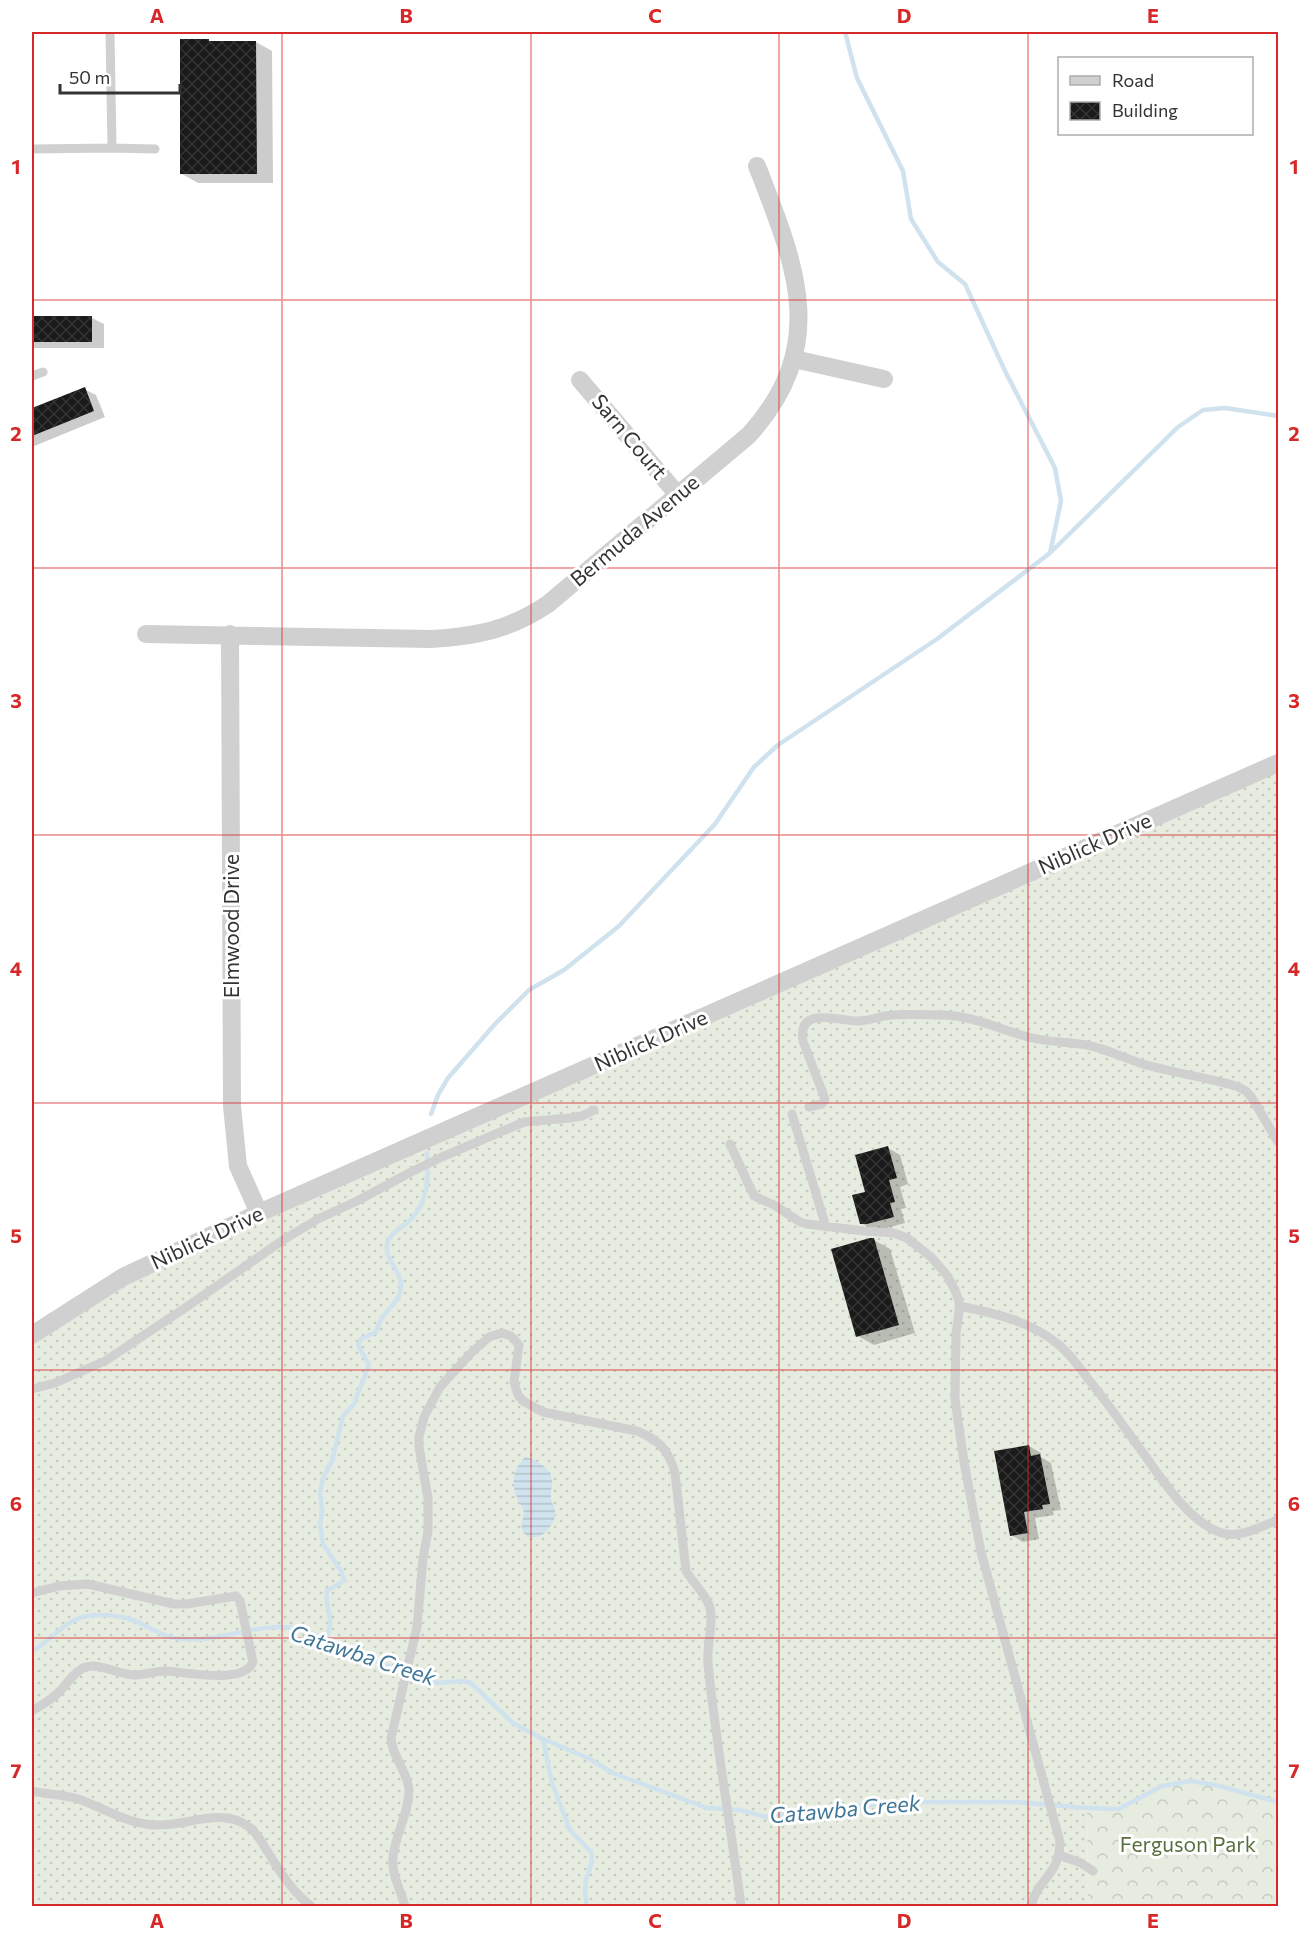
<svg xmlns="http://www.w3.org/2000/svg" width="1310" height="1938" viewBox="0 0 1310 1938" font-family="Commissioner,sans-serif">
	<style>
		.grass { fill: url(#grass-dots) }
		.forest { fill: url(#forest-crowns) }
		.water { fill: url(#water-rules) }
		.shadow { fill: #0003 }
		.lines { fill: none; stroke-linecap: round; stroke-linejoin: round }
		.stream { stroke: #cfe2ee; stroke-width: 4.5 }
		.building { fill: url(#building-cross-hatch) }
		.lane { stroke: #d0d0d0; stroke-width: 9 }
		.street { stroke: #d0d0d0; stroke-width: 18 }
		.grid { fill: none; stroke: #d62828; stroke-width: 1.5; stroke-opacity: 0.55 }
		.labels { text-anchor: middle; stroke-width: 6; stroke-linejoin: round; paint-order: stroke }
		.street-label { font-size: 21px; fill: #333; stroke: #fff }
		.park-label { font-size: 21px; fill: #56703f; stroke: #fff }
		.water-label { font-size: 22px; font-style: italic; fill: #3f7597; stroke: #fff }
		.neatline { fill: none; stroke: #d62828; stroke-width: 2 }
		.grid-label { font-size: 20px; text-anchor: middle; font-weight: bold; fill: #d62828 }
	</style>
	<defs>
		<pattern id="grass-dots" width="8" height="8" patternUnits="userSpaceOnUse" patternTransform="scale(1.5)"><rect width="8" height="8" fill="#e6ecdf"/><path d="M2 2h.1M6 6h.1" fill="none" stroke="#c6cbc0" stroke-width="1.8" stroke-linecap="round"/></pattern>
		<pattern id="forest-crowns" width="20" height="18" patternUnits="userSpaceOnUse" patternTransform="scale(1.5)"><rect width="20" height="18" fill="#e6ecdf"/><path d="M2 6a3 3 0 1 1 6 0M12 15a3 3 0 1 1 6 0" fill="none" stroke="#c6cbc0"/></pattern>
		<pattern id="water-rules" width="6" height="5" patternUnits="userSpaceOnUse" patternTransform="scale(1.5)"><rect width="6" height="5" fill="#cfe2ee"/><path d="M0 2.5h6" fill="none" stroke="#b2c2cd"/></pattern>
		<pattern id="building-cross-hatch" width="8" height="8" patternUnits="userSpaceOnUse" patternTransform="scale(1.5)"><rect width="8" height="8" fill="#1a1a1a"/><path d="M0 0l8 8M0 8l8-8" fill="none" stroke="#333"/></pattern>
	</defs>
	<rect width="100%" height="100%" fill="#fff"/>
	<!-- grass -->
	<path class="grass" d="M 1278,770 L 1278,1802 L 1215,1785 L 1162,1786 L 1119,1809 L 1087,1809 L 1088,1906 L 32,1906 L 32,1341 L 126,1282 Z"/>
	<!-- forest -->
	<path class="forest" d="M 1191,1781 L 1215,1785 L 1278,1802 L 1278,1906 L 1088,1906 L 1087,1808 L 1119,1809 L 1162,1786 Z"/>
	<!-- water -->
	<path class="water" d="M 525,1457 C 535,1459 551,1468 552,1480 C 553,1486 550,1492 551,1498 C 552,1505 556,1509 555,1516 C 553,1528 536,1545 525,1534 C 518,1526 524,1520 524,1512 C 523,1507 520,1504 518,1500 C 510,1483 513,1470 525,1457 Z"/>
	<!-- shadow -->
	<path class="shadow" d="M 208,40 L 212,42 L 256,42 L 272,51 L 273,183 L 198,183 L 182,174 Z
		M 32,318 L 92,318 L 104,324 L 104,348 L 32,348 Z
		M 84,389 L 96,395 L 105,417 L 32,447 L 32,410 Z
		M 888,1148 L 900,1155 L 908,1184 L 900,1187 L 906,1208 L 901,1209 L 905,1223 L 880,1230 L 873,1230 L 861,1223 L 867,1193 Z
		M 874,1240 L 890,1249 L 915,1333 L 874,1345 L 858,1336 Z
		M 1029,1446 L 1041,1453 L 1041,1457 L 1051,1463 L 1061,1510 L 1053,1511 L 1054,1515 L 1035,1518 L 1039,1539 L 1023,1542 L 1011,1535 Z"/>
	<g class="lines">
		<!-- stream -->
		<path class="stream" d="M 845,32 L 857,78 L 903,171 L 911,219 L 938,262 L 965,284 L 1005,371 L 1055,468 L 1061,501 L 1050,553
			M 431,1114 L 438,1095 L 448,1078 L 495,1024 L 529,990 L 564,970 L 619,926 L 715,824 L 754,767 L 778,745 L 937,639 L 1050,553 L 1178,427 L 1203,410 L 1225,408 L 1278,416
			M 326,1640 C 336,1615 324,1610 327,1590 L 336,1586 L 344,1580 L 341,1571 L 323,1544 L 320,1525 L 322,1511 L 320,1493 L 323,1478 L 332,1461 L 343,1416 L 354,1404 L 369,1365 L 358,1345 L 361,1339 L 376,1332 C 378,1327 380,1320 384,1315 C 392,1304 401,1300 401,1284 C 400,1269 382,1257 388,1241 C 391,1233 402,1227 408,1222 C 428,1205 429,1177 427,1153
			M 32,1651 C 52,1641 65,1618 89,1616 C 102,1614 118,1616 130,1619 C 148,1625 163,1638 181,1639 C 220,1643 257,1622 295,1628 C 308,1630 321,1638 333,1643 C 356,1653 378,1662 401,1671 C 411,1674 421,1680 431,1682 C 445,1685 459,1678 471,1683 L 513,1723 L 543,1739 L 588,1758 L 613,1773 L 707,1808 L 740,1810 L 766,1817 L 827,1807 L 924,1802 L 1015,1802 L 1087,1808 L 1119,1809 L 1162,1786 L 1191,1781 L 1215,1785 L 1278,1802
			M 543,1739 L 552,1783 L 570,1830 L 591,1852 L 592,1862 L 586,1880 L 585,1894 L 587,1906"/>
	</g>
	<!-- building -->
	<path class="building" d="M 180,39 L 209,39 L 209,41 L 256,41 L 257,174 L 180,174 Z
		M 32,316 L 92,316 L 92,342 L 32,342 Z
		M 85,387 L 94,411 L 32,436 L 32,408 Z
		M 888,1146 L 897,1178 L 889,1180 L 895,1202 L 890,1203 L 894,1217 L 867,1224 L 860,1224 L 852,1195 L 865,1192 L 855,1155 Z
		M 870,1238 L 874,1238 L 899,1325 L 856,1337 L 831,1249 Z
		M 1029,1445 L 1031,1456 L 1040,1454 L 1050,1504 L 1042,1505 L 1043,1509 L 1024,1512 L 1028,1533 L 1010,1536 L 994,1451 Z"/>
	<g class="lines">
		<!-- lane -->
		<path class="lane" d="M 112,148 L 155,149
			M 32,149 L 112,148 L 110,32
			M 32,376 L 43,372
			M 809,1107 L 822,1104 L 825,1099 L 803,1041 C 797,1005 839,1021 858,1021 C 870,1021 882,1015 894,1015 C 910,1014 928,1015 944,1015 C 975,1016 1003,1031 1032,1038 C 1050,1042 1069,1042 1087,1045 C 1106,1049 1124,1058 1143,1064 C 1174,1073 1206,1077 1236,1086 L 1246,1091 L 1252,1098 L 1278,1142
			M 792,1114 L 826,1227
			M 730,1144 L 754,1196 L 774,1205 L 800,1222 L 807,1224 L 864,1231 L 894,1233 L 907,1238 L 931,1257 L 946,1274 L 955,1290 L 959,1301 L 959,1312 L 956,1333 L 955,1399 L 964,1462 L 981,1552 L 1060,1842 C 1059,1876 1038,1878 1031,1906
			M 959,1306 C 994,1313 1031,1321 1059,1345 C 1071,1355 1080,1368 1089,1380 C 1109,1405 1127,1431 1146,1457 C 1163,1481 1191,1524 1222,1533 C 1239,1539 1262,1526 1278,1520
			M 32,1389 L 55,1383 L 105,1361 L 188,1306 L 283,1240 L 318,1219 L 357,1201 L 413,1171 L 442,1157 L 524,1122 L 570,1118 L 582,1116 L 594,1110
			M 32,1593 L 59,1586 L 88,1584 L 174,1604 L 187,1604 L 236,1596 L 240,1601 L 253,1662 C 243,1685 186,1672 166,1671 C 155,1671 145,1675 134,1675 C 120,1674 107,1667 93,1666 C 76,1666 69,1683 58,1693 C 51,1700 40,1706 32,1711
			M 32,1791 C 48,1795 66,1794 81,1800 C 106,1809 128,1824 155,1825 C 186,1827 221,1806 249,1827 C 259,1834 264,1847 271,1857 C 282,1876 294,1893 311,1906
			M 1059,1855 L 1081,1863 L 1093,1871
			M 405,1906 C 401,1891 391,1874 393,1857 C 395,1835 409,1813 409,1790 C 408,1772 392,1757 391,1738 L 417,1627 L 423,1558 L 428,1531 L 428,1498 L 419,1447 L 419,1437 L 424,1417 L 440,1387 L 470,1354 L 489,1337 L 502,1333 L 511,1336 L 519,1345 L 514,1382 L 518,1395 L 523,1401 L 543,1412 L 637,1431 C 659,1440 669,1450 675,1473 L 686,1571 C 693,1583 704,1592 709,1605 C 715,1618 706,1647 708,1664 C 716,1745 731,1826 741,1906"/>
		<!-- street -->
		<path class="street" d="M 794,359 L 884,379
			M 580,380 L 678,495
			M 146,634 L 431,639 C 478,636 509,630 548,604 L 749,435 C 830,345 796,266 757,166
			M 230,634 L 232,1106 L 238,1166 L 259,1213
			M 32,1335 L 123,1277 L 259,1213 L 1278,763"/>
	</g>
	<!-- grid -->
	<path class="grid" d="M 282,32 L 282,1906M 531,32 L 531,1906M 779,32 L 779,1906M 1028,32 L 1028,1906M 32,300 L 1278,300M 32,568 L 1278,568M 32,835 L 1278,835M 32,1103 L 1278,1103M 32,1370 L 1278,1370M 32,1638 L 1278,1638"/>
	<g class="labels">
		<!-- street labels -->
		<g class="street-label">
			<text transform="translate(629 437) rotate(50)" y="7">Sarn Court</text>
			<text transform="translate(635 531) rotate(-40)" y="7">Bermuda Avenue</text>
			<text transform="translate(1095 844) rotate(-24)" y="7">Niblick Drive</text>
			<text transform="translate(232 926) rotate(-90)" y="7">Elmwood Drive</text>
			<text transform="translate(651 1041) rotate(-24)" y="7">Niblick Drive</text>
			<text transform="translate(207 1238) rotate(-25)" y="7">Niblick Drive</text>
		</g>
		<!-- park labels -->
		<g class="park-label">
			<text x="1188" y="1852">Ferguson Park</text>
		</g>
		<!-- water labels -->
		<g class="water-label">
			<text transform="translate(363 1655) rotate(18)" y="8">Catawba Creek</text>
			<text transform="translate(845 1809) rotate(-5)" y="8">Catawba Creek</text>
		</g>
	</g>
	<!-- border -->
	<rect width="1310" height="1938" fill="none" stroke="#ffffff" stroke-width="66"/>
	<!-- legend -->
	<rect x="1058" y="57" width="195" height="78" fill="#ffffff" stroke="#adadad" stroke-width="1.5"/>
	<rect x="1070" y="76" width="30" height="9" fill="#d0d0d0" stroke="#adadad" stroke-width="1.5"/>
	<text x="1112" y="87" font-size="18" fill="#333333">Road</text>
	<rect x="1070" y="102" width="30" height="18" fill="url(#building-cross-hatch)" stroke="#adadad" stroke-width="1.5"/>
	<text x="1112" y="117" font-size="18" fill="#333333">Building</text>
	<!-- scale -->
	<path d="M60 84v9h120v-9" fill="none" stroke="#333333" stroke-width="3"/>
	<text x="69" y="84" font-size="18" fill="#333333" stroke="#ffffff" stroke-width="4.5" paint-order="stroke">50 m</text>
	<rect x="33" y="33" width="1244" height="1872" class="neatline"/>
	<g class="grid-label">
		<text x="157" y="23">A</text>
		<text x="406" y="23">B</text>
		<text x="655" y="23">C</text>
		<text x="904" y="23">D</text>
		<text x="1153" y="23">E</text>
		<text x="16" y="174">1</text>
		<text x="1294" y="174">1</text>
		<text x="16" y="441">2</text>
		<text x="1294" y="441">2</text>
		<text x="16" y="708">3</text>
		<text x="1294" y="708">3</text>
		<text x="16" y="976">4</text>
		<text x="1294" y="976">4</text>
		<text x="16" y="1243">5</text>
		<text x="1294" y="1243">5</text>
		<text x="16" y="1511">6</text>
		<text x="1294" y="1511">6</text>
		<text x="16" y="1778">7</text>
		<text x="1294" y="1778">7</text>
		<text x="157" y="1928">A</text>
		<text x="406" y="1928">B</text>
		<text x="655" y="1928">C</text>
		<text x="904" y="1928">D</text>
		<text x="1153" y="1928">E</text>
	</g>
</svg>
